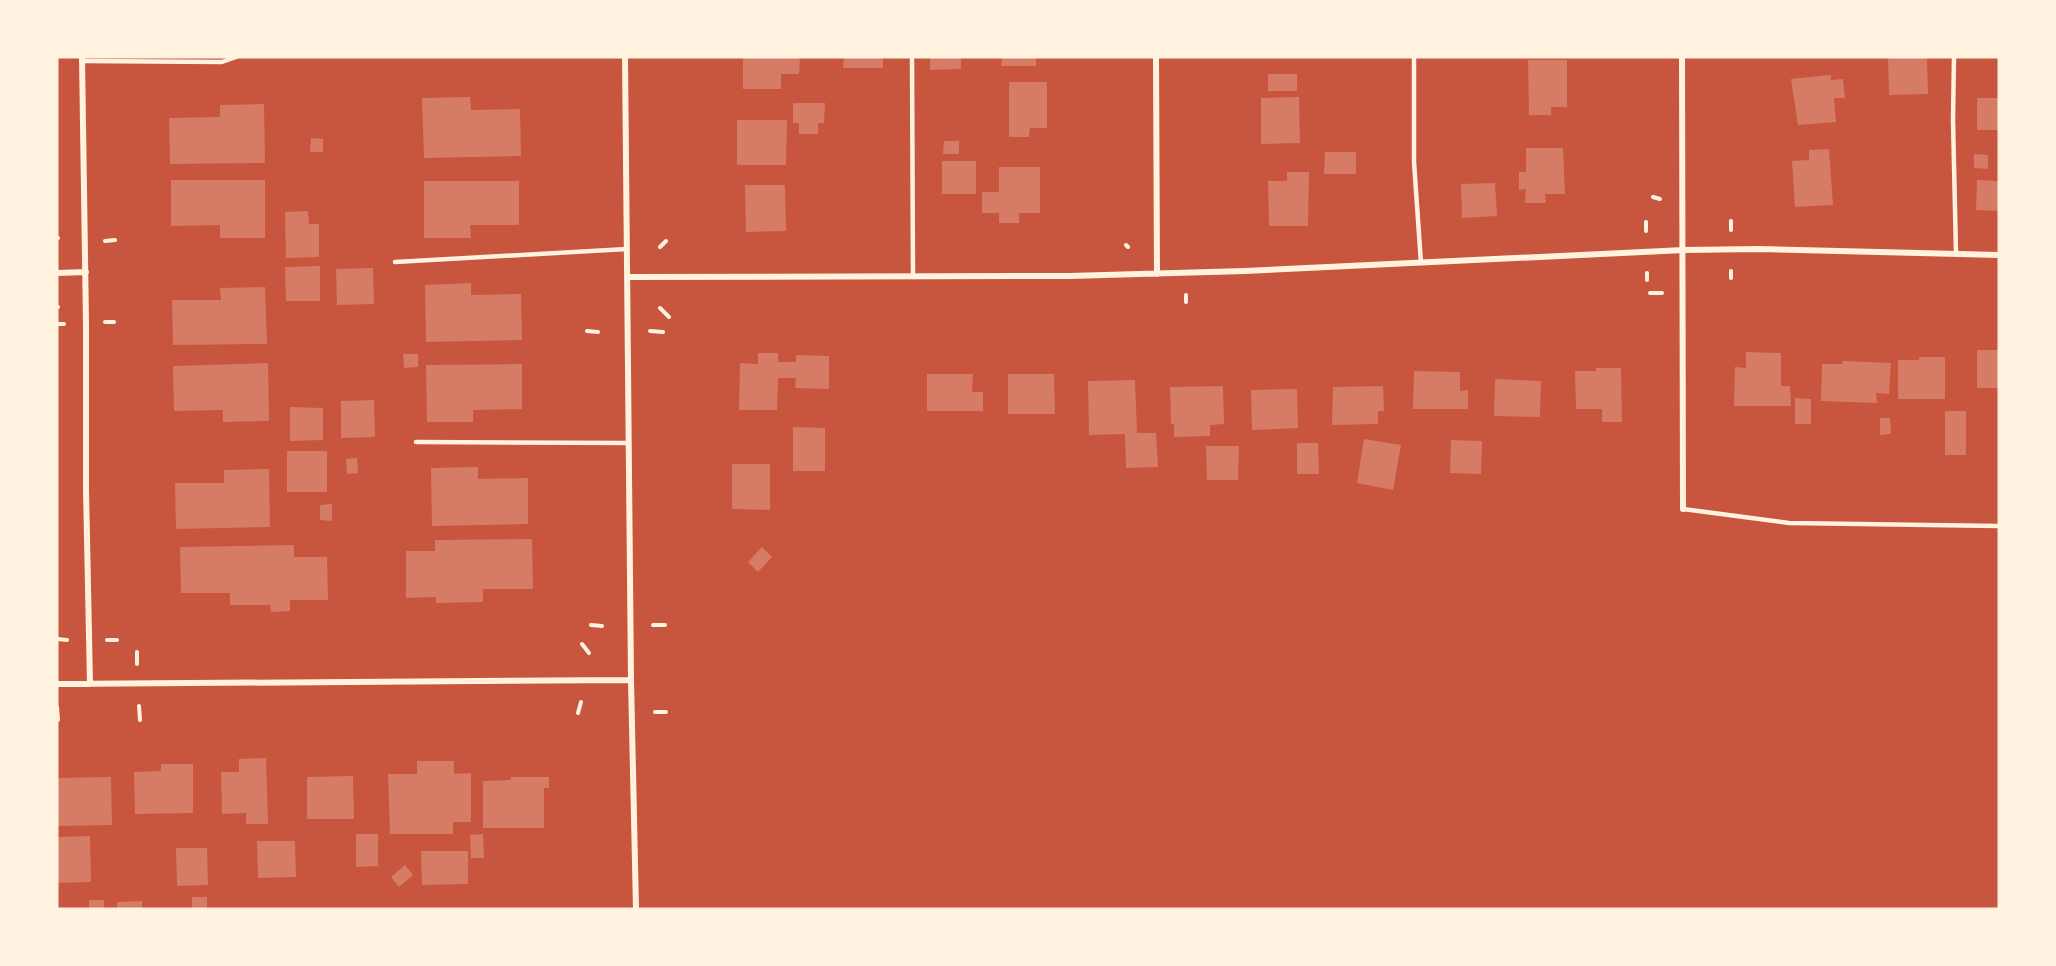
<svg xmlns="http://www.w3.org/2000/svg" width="2056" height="966" viewBox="0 0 2056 966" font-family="Cabin,sans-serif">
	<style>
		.building { fill: #d67c66 }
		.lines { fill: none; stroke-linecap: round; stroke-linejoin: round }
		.path { stroke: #fff3e0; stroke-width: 4 }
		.service { stroke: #fff3e0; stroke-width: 4.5 }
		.minor { stroke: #fff3e0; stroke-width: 6 }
	</style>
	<rect width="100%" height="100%" fill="#c8553d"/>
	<!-- building -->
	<path class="building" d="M 743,57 L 800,57 L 799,74 L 781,74 L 781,89 L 743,89 Z
		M 844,57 L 883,57 L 883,68 L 843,68 Z
		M 930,57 L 961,57 L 961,69 L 930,70 Z
		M 1002,57 L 1036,57 L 1036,66 L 1001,66 Z
		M 1927,57 L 1928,94 L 1889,95 L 1888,58 Z
		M 1528,60 L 1567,60 L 1567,107 L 1551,107 L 1551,115 L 1529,115 Z
		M 1268,74 L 1297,74 L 1297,91 L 1268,91 Z
		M 1831,75 L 1831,80 L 1843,79 L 1845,98 L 1834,98 L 1836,122 L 1798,125 L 1791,79 Z
		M 1009,82 L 1047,82 L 1047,128 L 1030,128 L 1029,137 L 1009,137 Z
		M 470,97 L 471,110 L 520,109 L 521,156 L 424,158 L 422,98 Z
		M 1299,97 L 1300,143 L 1261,144 L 1261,98 Z
		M 1977,98 L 1999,98 L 1999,130 L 1977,130 Z
		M 793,103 L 825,103 L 824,123 L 818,123 L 818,134 L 799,134 L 799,123 L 793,123 Z
		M 264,104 L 265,163 L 170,164 L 169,118 L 220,117 L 220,105 Z
		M 737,120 L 787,120 L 786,165 L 737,165 Z
		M 311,138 L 323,139 L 323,152 L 310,152 Z
		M 944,141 L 959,141 L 959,154 L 943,154 Z
		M 1526,148 L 1563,148 L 1565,194 L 1545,194 L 1546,203 L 1525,203 L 1526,189 L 1519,190 L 1519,172 L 1526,172 Z
		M 1829,149 L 1833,205 L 1795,207 L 1792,161 L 1809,160 L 1809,150 Z
		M 1325,152 L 1356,152 L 1356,174 L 1324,174 Z
		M 1974,154 L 1988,155 L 1988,169 L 1974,168 Z
		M 942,161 L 976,161 L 976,194 L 942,194 Z
		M 999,167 L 1040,167 L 1040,213 L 1019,213 L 1019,223 L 999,223 L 999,213 L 982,213 L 982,192 L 999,192 Z
		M 1287,172 L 1309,172 L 1308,226 L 1269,226 L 1268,181 L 1287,181 Z
		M 171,180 L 265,180 L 265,238 L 220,238 L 220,225 L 171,226 Z
		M 1977,180 L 1999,181 L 1999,211 L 1976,210 Z
		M 424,181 L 519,181 L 519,225 L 470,225 L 471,238 L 424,238 Z
		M 1495,183 L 1497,216 L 1462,218 L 1461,184 Z
		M 745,185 L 785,185 L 786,231 L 746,232 Z
		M 308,211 L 309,224 L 319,224 L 319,257 L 286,258 L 285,212 Z
		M 320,266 L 320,301 L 286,301 L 285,267 Z
		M 373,268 L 374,304 L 337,305 L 336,269 Z
		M 471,283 L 471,295 L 521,294 L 522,340 L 426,342 L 425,285 Z
		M 265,287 L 267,344 L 173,345 L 172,300 L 221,300 L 220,288 Z
		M 1977,350 L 1999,350 L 1999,388 L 1977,388 Z
		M 1746,352 L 1781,353 L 1781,386 L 1790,386 L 1791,406 L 1734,406 L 1735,367 L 1746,368 Z
		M 758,353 L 778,353 L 778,362 L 796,362 L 796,355 L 829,356 L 829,389 L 795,388 L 796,378 L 778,378 L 777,410 L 739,410 L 740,363 L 758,364 Z
		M 403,354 L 418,354 L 418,367 L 404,368 Z
		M 1919,357 L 1945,357 L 1945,399 L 1898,399 L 1898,360 L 1919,360 Z
		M 1842,361 L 1891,363 L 1889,394 L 1876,393 L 1877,403 L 1821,401 L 1822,364 L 1843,364 Z
		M 268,363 L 269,421 L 223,422 L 223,410 L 174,411 L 173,366 Z
		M 522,364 L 522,409 L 473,410 L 473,422 L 427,422 L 426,365 Z
		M 1596,368 L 1621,368 L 1622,422 L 1602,422 L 1602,409 L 1576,409 L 1575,371 L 1596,371 Z
		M 1414,371 L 1460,372 L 1460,391 L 1468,390 L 1468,409 L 1413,409 Z
		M 927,374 L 973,374 L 972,392 L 983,392 L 983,411 L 927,411 Z
		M 1008,374 L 1054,374 L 1055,414 L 1008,414 Z
		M 1495,379 L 1541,381 L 1540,417 L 1494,416 Z
		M 1135,380 L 1137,433 L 1156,433 L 1158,467 L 1126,468 L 1125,434 L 1089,435 L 1088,381 Z
		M 1223,386 L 1224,424 L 1210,425 L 1210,436 L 1174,437 L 1174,424 L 1171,424 L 1170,387 Z
		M 1383,386 L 1384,411 L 1378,411 L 1378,424 L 1332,425 L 1333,387 Z
		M 1297,389 L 1298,428 L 1252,430 L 1251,390 Z
		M 1795,398 L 1811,399 L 1811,424 L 1795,424 Z
		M 374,400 L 375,437 L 341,438 L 341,401 Z
		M 290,407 L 323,408 L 323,440 L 290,441 Z
		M 1945,411 L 1966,411 L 1966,455 L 1945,455 Z
		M 1880,418 L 1890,418 L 1891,434 L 1880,435 Z
		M 793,427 L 825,428 L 825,471 L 793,471 Z
		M 1364,439 L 1401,445 L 1393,490 L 1357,483 Z
		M 1451,440 L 1482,441 L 1481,474 L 1450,473 Z
		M 1297,443 L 1318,443 L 1319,474 L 1297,474 Z
		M 1206,446 L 1239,446 L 1238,480 L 1207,480 Z
		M 287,451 L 327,451 L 327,492 L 287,492 Z
		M 357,458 L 358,473 L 347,474 L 346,459 Z
		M 732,464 L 770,464 L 770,510 L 732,509 Z
		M 478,467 L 478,479 L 528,478 L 528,524 L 432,526 L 431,468 Z
		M 269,469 L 270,527 L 176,529 L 175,483 L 224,483 L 224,470 Z
		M 332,504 L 332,521 L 320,520 L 320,505 Z
		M 532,539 L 533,589 L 483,589 L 483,602 L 436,603 L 436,597 L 406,598 L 406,551 L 435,551 L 435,540 Z
		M 294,545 L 294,557 L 327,557 L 328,600 L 290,600 L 290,611 L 271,612 L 270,605 L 230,605 L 230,593 L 181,593 L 180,547 Z
		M 762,547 L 772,557 L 758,572 L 748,562 Z
		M 266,758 L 268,824 L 246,824 L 246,813 L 222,814 L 221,772 L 239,772 L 239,759 Z
		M 417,761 L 454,761 L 454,774 L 471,773 L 471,822 L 453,822 L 453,834 L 390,834 L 388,774 L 417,774 Z
		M 161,764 L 193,764 L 193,813 L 135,814 L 134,772 L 161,771 Z
		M 353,776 L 354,819 L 307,819 L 307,777 Z
		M 111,777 L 112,825 L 57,826 L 57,778 Z
		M 511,777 L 549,777 L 549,788 L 544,788 L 544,828 L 483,828 L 483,781 L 511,780 Z
		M 356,834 L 378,834 L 378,866 L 356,867 Z
		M 483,834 L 484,858 L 471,858 L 470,835 Z
		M 90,836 L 91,882 L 57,883 L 57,837 Z
		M 257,841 L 295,841 L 296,877 L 258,878 Z
		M 176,848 L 207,848 L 208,885 L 177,886 Z
		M 421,851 L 468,851 L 468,884 L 422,885 Z
		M 405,865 L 413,875 L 399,887 L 391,877 Z
		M 192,897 L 207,897 L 207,909 L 192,909 Z
		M 89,900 L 104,900 L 104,909 L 89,909 Z
		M 142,901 L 142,909 L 117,909 L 117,902 Z"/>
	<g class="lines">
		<!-- path -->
		<path class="path" d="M 1653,197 L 1660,199
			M 1731,221 L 1731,230
			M 1646,222 L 1646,231
			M 57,238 L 58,238
			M 105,241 L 115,240
			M 1126,245 L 1128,247
			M 660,247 L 666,241
			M 1731,271 L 1731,278
			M 1647,280 L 1647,273
			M 1650,293 L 1662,293
			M 1186,295 L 1186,302
			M 57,307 L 58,307
			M 660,308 L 669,317
			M 105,322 L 114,322
			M 57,324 L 64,324
			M 587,331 L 598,332
			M 650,331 L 663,332
			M 591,625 L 602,626
			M 653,625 L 665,625
			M 57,639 L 67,640
			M 107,640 L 117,640
			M 582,644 L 589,653
			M 137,652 L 137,664
			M 139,706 L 140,720
			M 57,707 L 58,720
			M 655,712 L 666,712
			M 578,713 L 581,702"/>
		<!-- service -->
		<path class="service" d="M 912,57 L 913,277
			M 1414,57 L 1414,162 L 1421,263
			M 1954,57 L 1953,120 L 1956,254
			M 82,61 L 222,62 L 236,57
			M 395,262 L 627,249
			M 416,442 L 629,443
			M 1683,509 L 1789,523 L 1999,526"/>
		<!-- minor -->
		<path class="minor" d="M 82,57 L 86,324 L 86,489 L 90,684
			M 625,57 L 631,680 L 636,909
			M 1156,57 L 1157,274
			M 1682,57 L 1683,509
			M 57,273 L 86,272
			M 628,277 L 1069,276 L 1245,271 L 1684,250 L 1759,249 L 1999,255
			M 57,684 L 631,680"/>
	</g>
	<!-- border -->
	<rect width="2056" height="966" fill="none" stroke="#fff3e0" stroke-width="117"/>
</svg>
